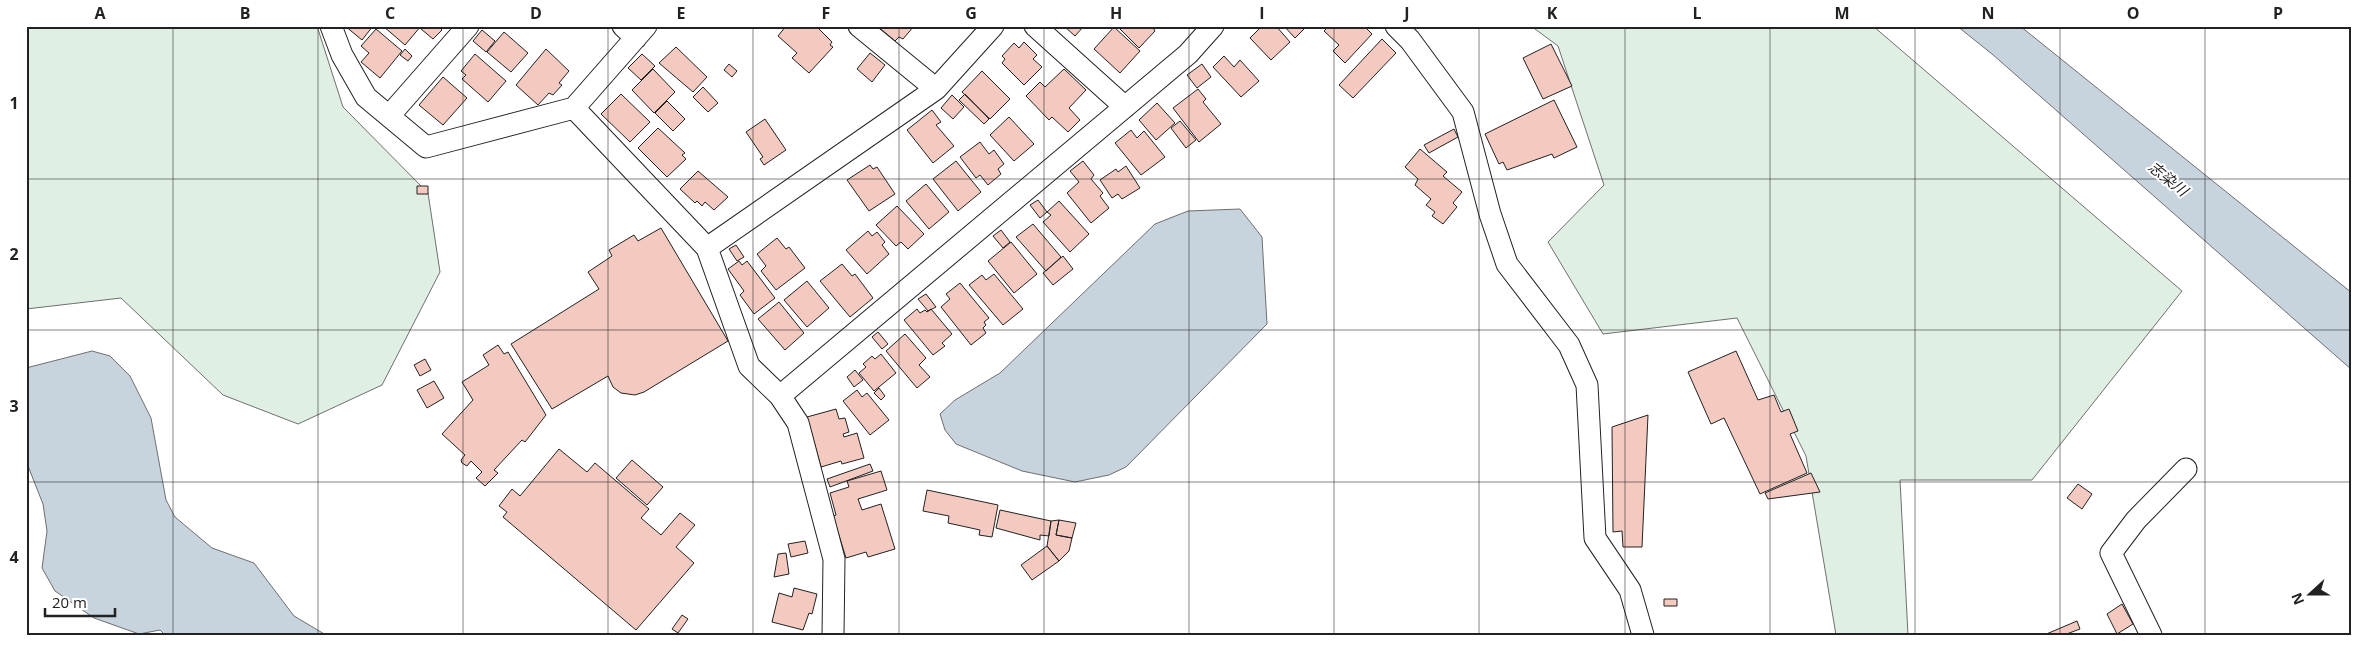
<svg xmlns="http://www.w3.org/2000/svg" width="2378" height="661" viewBox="0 0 2378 661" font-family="'Open Sans','Noto Sans JP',sans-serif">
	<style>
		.green { fill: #e0efe3; stroke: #6f6f6f }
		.water { fill: #c7d3dd; stroke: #6f6f6f }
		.building { fill: #f3c9c0; stroke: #222 }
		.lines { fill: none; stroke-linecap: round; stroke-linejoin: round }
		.minor-casing { stroke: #222; stroke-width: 23 }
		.minor { stroke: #fff; stroke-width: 21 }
		.grid { fill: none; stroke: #222; stroke-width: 1; stroke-opacity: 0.55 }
		.labels { text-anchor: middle; stroke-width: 4; stroke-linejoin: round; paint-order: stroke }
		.water-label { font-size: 15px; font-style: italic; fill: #222; stroke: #fff }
		.neatline { fill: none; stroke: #222; stroke-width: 2 }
		.grid-label { font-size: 16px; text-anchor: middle; font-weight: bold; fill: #222 }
	</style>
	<rect width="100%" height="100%" fill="#fff"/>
	<!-- green -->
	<path class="green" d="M 26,26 L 317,26 L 343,107 L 428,193 L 440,272 L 382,385 L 298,424 L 223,395 L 121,298 L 26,309 Z
		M 1531,26 L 1873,26 L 2182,291 L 2032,480 L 1900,480 L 1908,635 L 1836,635 L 1806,456 L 1737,318 L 1603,334 L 1548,242 L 1604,185 L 1558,46 Z"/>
	<!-- water -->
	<path class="water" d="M 1957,26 L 2020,26 L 2352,293 L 2352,370 L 1992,54 Z
		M 1240,209 L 1262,237 L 1267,324 L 1126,467 L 1109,475 L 1075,482 L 1022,471 L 956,444 L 945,430 L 940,414 L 955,400 L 1000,373 L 1155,224 L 1188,211 Z
		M 92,351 L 110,356 L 130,376 L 151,418 L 166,500 L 175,517 L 212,548 L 254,563 L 294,616 L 326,635 L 165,635 L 160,630 L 139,634 L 94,618 L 55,591 L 42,568 L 47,531 L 43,504 L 26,461 L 26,368 Z"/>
	<!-- building -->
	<path class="building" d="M 345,26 L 373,26 L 362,40 Z
		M 383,26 L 421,26 L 405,45 Z
		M 423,26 L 438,26 L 442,30 L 433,39 L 421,29 Z
		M 786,26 L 816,26 L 832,42 L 830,45 L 833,47 L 809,73 L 792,58 L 797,53 L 778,36 Z
		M 877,26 L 914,26 L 903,39 L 899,37 L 895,41 Z
		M 1064,26 L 1084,26 L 1075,36 Z
		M 1117,26 L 1152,26 L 1155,31 L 1139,48 Z
		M 1262,26 L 1276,26 L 1290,42 L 1271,60 L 1250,38 Z
		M 1284,26 L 1307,26 L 1295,38 Z
		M 1325,26 L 1364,26 L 1372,34 L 1345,63 L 1333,51 L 1339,45 L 1324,31 L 1327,28 Z
		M 1114,27 L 1140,51 L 1120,73 L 1094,49 Z
		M 376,29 L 402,51 L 380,78 L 361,62 L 369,53 L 361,46 Z
		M 482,30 L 495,41 L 486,52 L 473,41 Z
		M 504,32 L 528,53 L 511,72 L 487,52 Z
		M 1382,39 L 1396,53 L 1353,98 L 1339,85 Z
		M 1024,42 L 1037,55 L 1033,59 L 1042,67 L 1024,85 L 1002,63 L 1005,59 L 1002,56 L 1014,43 L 1019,48 Z
		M 1551,44 L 1572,86 L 1543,99 L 1523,58 Z
		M 676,47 L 707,77 L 693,92 L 659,63 Z
		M 405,49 L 412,56 L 408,61 L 400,55 Z
		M 546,49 L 569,71 L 559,83 L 562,85 L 553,95 L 549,93 L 538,105 L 516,85 Z
		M 870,53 L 885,65 L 872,82 L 857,69 Z
		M 475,54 L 506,81 L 488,102 L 462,79 L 466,75 L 461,71 Z
		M 642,54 L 655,66 L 641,80 L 628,68 Z
		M 1224,56 L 1234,67 L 1240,60 L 1259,81 L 1241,97 L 1213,67 Z
		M 729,64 L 737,71 L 732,77 L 724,70 Z
		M 1202,64 L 1211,77 L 1197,88 L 1187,75 Z
		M 653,69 L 675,92 L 654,113 L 632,90 Z
		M 1064,69 L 1086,90 L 1069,108 L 1080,120 L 1068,132 L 1052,117 L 1049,120 L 1026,96 L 1040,82 L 1045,87 Z
		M 982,71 L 1010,99 L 990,119 L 962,92 Z
		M 443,77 L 467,98 L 443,125 L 419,105 Z
		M 703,87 L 718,103 L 708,112 L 693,97 Z
		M 1198,89 L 1206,99 L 1203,102 L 1221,124 L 1199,142 L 1173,108 Z
		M 621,94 L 650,122 L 630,142 L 601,114 Z
		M 965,94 L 989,119 L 984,124 L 959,100 Z
		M 952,95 L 964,107 L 953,119 L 941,108 Z
		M 1554,100 L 1577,147 L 1554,158 L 1552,154 L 1507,170 L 1503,162 L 1499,164 L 1485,134 Z
		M 667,101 L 685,119 L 673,131 L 655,113 Z
		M 1157,103 L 1175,123 L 1156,140 L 1139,120 Z
		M 932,110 L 941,122 L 936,125 L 954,146 L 933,163 L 907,130 Z
		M 1009,117 L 1034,144 L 1014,161 L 990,135 Z
		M 765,119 L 786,150 L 764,165 L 760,159 L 763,157 L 746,132 Z
		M 1180,121 L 1196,140 L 1186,148 L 1171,128 Z
		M 658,128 L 685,153 L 682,155 L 686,159 L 667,177 L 638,148 Z
		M 1454,129 L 1458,137 L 1429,153 L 1424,145 Z
		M 1131,130 L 1137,138 L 1144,131 L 1165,157 L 1141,175 L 1115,143 Z
		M 980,142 L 989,154 L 994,150 L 1004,164 L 998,169 L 1001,174 L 988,185 L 980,175 L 976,178 L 960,157 Z
		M 1420,149 L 1447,172 L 1443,176 L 1462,192 L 1453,203 L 1457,207 L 1443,224 L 1432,216 L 1435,212 L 1426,205 L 1431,199 L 1415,185 L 1418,179 L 1405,167 Z
		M 956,161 L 981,192 L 958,211 L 933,179 Z
		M 1083,161 L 1094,175 L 1091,179 L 1103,193 L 1100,196 L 1109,208 L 1091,223 L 1067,193 L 1079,182 L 1070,171 Z
		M 870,165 L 873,169 L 877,167 L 895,194 L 869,211 L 847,180 Z
		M 1126,166 L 1140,188 L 1122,199 L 1118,194 L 1112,198 L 1100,180 L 1116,169 L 1118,172 Z
		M 698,171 L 728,197 L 714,210 L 705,202 L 702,206 L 697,201 L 695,203 L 680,189 Z
		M 926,184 L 949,212 L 929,229 L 906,201 Z
		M 417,186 L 428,186 L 428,194 L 417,194 Z
		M 1038,200 L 1047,212 L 1040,218 L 1030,205 Z
		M 1059,201 L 1089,234 L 1070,252 L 1043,222 L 1051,215 L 1047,212 Z
		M 897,206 L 924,234 L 908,249 L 901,242 L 896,246 L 876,225 Z
		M 1033,224 L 1061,257 L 1046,271 L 1016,237 Z
		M 661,228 L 728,341 L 644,392 L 635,395 L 621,393 L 613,387 L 608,376 L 552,409 L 511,344 L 599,289 L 588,272 L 612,256 L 609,250 L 634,235 L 638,241 Z
		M 1001,230 L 1010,242 L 1003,248 L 993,236 Z
		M 868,231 L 872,236 L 877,232 L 885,242 L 882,245 L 889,254 L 867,274 L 846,250 Z
		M 777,238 L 786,249 L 789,247 L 805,268 L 776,290 L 761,271 L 766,266 L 757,254 Z
		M 1011,242 L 1037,274 L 1014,293 L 988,261 Z
		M 736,245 L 744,257 L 737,261 L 729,249 Z
		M 1063,256 L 1073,269 L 1053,285 L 1043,273 Z
		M 739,261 L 742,265 L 747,261 L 775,298 L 754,314 L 740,295 L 744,291 L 728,269 Z
		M 842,264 L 852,276 L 855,274 L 873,298 L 850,317 L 820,281 Z
		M 994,274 L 1023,309 L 1003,325 L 969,285 L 982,275 L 986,280 Z
		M 807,281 L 829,308 L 807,327 L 784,300 Z
		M 960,283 L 989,318 L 984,322 L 986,325 L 983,328 L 986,333 L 971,345 L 941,307 L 950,299 L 946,294 Z
		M 926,294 L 936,307 L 928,311 L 918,299 Z
		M 779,302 L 804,333 L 785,350 L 758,319 Z
		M 917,309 L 920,313 L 925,310 L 927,312 L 931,309 L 952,334 L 942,343 L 945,346 L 933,355 L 904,320 Z
		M 878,332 L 888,344 L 882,349 L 872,337 Z
		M 905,334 L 926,358 L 919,365 L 930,377 L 917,388 L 886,351 Z
		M 498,345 L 504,354 L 508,352 L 546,415 L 525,442 L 522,440 L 494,470 L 498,473 L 485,486 L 476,478 L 482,472 L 471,461 L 467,466 L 462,463 L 461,460 L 465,455 L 442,434 L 473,400 L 462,382 L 489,365 L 483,355 Z
		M 1736,351 L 1758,400 L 1774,395 L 1781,412 L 1789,409 L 1798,431 L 1790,434 L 1807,473 L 1760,494 L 1724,418 L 1711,424 L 1688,372 Z
		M 881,354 L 896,373 L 874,391 L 859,373 L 866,367 L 863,364 L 872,356 L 875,359 Z
		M 425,359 L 431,370 L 420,376 L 414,365 Z
		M 855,370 L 863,380 L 854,387 L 847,377 Z
		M 434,381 L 444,398 L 427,408 L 417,390 Z
		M 879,388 L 885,396 L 881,400 L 874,393 Z
		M 857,390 L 862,397 L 867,393 L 889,420 L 870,435 L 843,401 Z
		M 836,409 L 839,419 L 845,418 L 849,432 L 843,434 L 844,437 L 857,433 L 864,458 L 842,464 L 841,461 L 821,467 L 807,417 Z
		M 1648,415 L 1642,547 L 1623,547 L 1622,531 L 1613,532 L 1612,427 Z
		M 559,449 L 587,472 L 595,463 L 649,509 L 641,518 L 661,535 L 680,513 L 695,525 L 676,547 L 694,563 L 636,630 L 503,517 L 507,512 L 499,506 L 512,489 L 520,496 Z
		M 632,460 L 663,487 L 647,505 L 616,478 Z
		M 870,464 L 873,471 L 830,487 L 827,479 Z
		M 881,471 L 887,490 L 858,499 L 862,510 L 881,504 L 895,549 L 868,557 L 866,552 L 846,558 L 833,516 L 836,515 L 830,493 L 849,487 L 847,481 Z
		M 1811,473 L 1820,492 L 1768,499 L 1765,493 Z
		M 2078,484 L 2092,494 L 2082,509 L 2067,498 Z
		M 927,490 L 998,505 L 992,537 L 979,535 L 980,530 L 948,523 L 949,516 L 923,511 Z
		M 1000,510 L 1051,521 L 1049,536 L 1040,535 L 1040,540 L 996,528 Z
		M 1059,520 L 1076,523 L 1072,538 L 1056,535 Z
		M 1059,520 L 1056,535 L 1072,538 L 1069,551 L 1059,561 L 1047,546 L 1051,521 Z
		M 805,541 L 808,553 L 791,557 L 788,544 Z
		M 1047,546 L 1059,561 L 1032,580 L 1021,565 Z
		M 786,553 L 789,574 L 774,577 L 778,554 Z
		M 794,588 L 817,594 L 812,614 L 809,613 L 803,630 L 772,622 L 779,593 L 792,597 Z
		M 1664,599 L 1677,599 L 1677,606 L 1664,606 Z
		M 2122,604 L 2133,624 L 2117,634 L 2107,614 Z
		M 682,615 L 688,619 L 678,633 L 672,629 Z
		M 2077,621 L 2080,629 L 2064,635 L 2044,635 Z"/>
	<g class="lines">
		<!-- minor casing -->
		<g class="minor-casing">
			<path id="minor" d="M 331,26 L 342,55 L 366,97 L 426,147 L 574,108 L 707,248 L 749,366 L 780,396 L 1188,54 L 1213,26
				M 623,26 L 636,38
				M 859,26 L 936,89
				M 1035,26 L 1125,107
				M 1396,26 L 1410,40 L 1463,112 L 1490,214 L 1507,264 L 1569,345 L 1587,385 L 1595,538 L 1630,590 L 1643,635
				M 574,108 L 646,26
				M 389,116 L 468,26
				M 707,248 L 936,89 L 993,26
				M 780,396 L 798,423 L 834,559 L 833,635
				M 2151,635 L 2111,553 L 2136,520 L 2186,469"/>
		</g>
		<!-- minor -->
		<use href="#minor" class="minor"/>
	</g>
	<!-- grid -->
	<path class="grid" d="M 173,26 L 173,635M 318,26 L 318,635M 463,26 L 463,635M 608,26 L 608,635M 753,26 L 753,635M 899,26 L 899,635M 1044,26 L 1044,635M 1189,26 L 1189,635M 1334,26 L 1334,635M 1479,26 L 1479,635M 1625,26 L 1625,635M 1770,26 L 1770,635M 1915,26 L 1915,635M 2060,26 L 2060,635M 2205,26 L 2205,635M 26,179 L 2352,179M 26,330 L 2352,330M 26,482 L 2352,482"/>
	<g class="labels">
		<!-- water labels -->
		<g class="water-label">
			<text transform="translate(2168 179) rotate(39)" y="5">志染川</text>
		</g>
	</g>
	<!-- border -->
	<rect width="2378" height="661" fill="none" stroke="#ffffff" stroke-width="55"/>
	<!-- north arrow -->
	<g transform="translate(2310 594) rotate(249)" stroke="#ffffff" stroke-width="4" paint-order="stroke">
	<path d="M0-4L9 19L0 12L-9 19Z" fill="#222222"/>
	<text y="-8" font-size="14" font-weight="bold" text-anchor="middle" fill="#222222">N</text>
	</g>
	<!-- scale -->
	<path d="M45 608v8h70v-8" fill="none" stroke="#222222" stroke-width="2.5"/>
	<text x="52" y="608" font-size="15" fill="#222222" stroke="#ffffff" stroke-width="4" paint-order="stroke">20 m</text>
	<rect x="28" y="28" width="2322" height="606" class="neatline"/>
	<g class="grid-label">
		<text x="100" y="19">A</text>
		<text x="245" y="19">B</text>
		<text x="390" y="19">C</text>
		<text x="536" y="19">D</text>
		<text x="681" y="19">E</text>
		<text x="826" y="19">F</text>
		<text x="971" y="19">G</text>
		<text x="1116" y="19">H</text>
		<text x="1262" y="19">I</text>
		<text x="1407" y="19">J</text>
		<text x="1552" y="19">K</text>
		<text x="1697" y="19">L</text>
		<text x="1842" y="19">M</text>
		<text x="1988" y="19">N</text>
		<text x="2133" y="19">O</text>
		<text x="2278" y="19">P</text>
		<text x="14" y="109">1</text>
		<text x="14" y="260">2</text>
		<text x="14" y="412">3</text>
		<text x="14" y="563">4</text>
	</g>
</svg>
